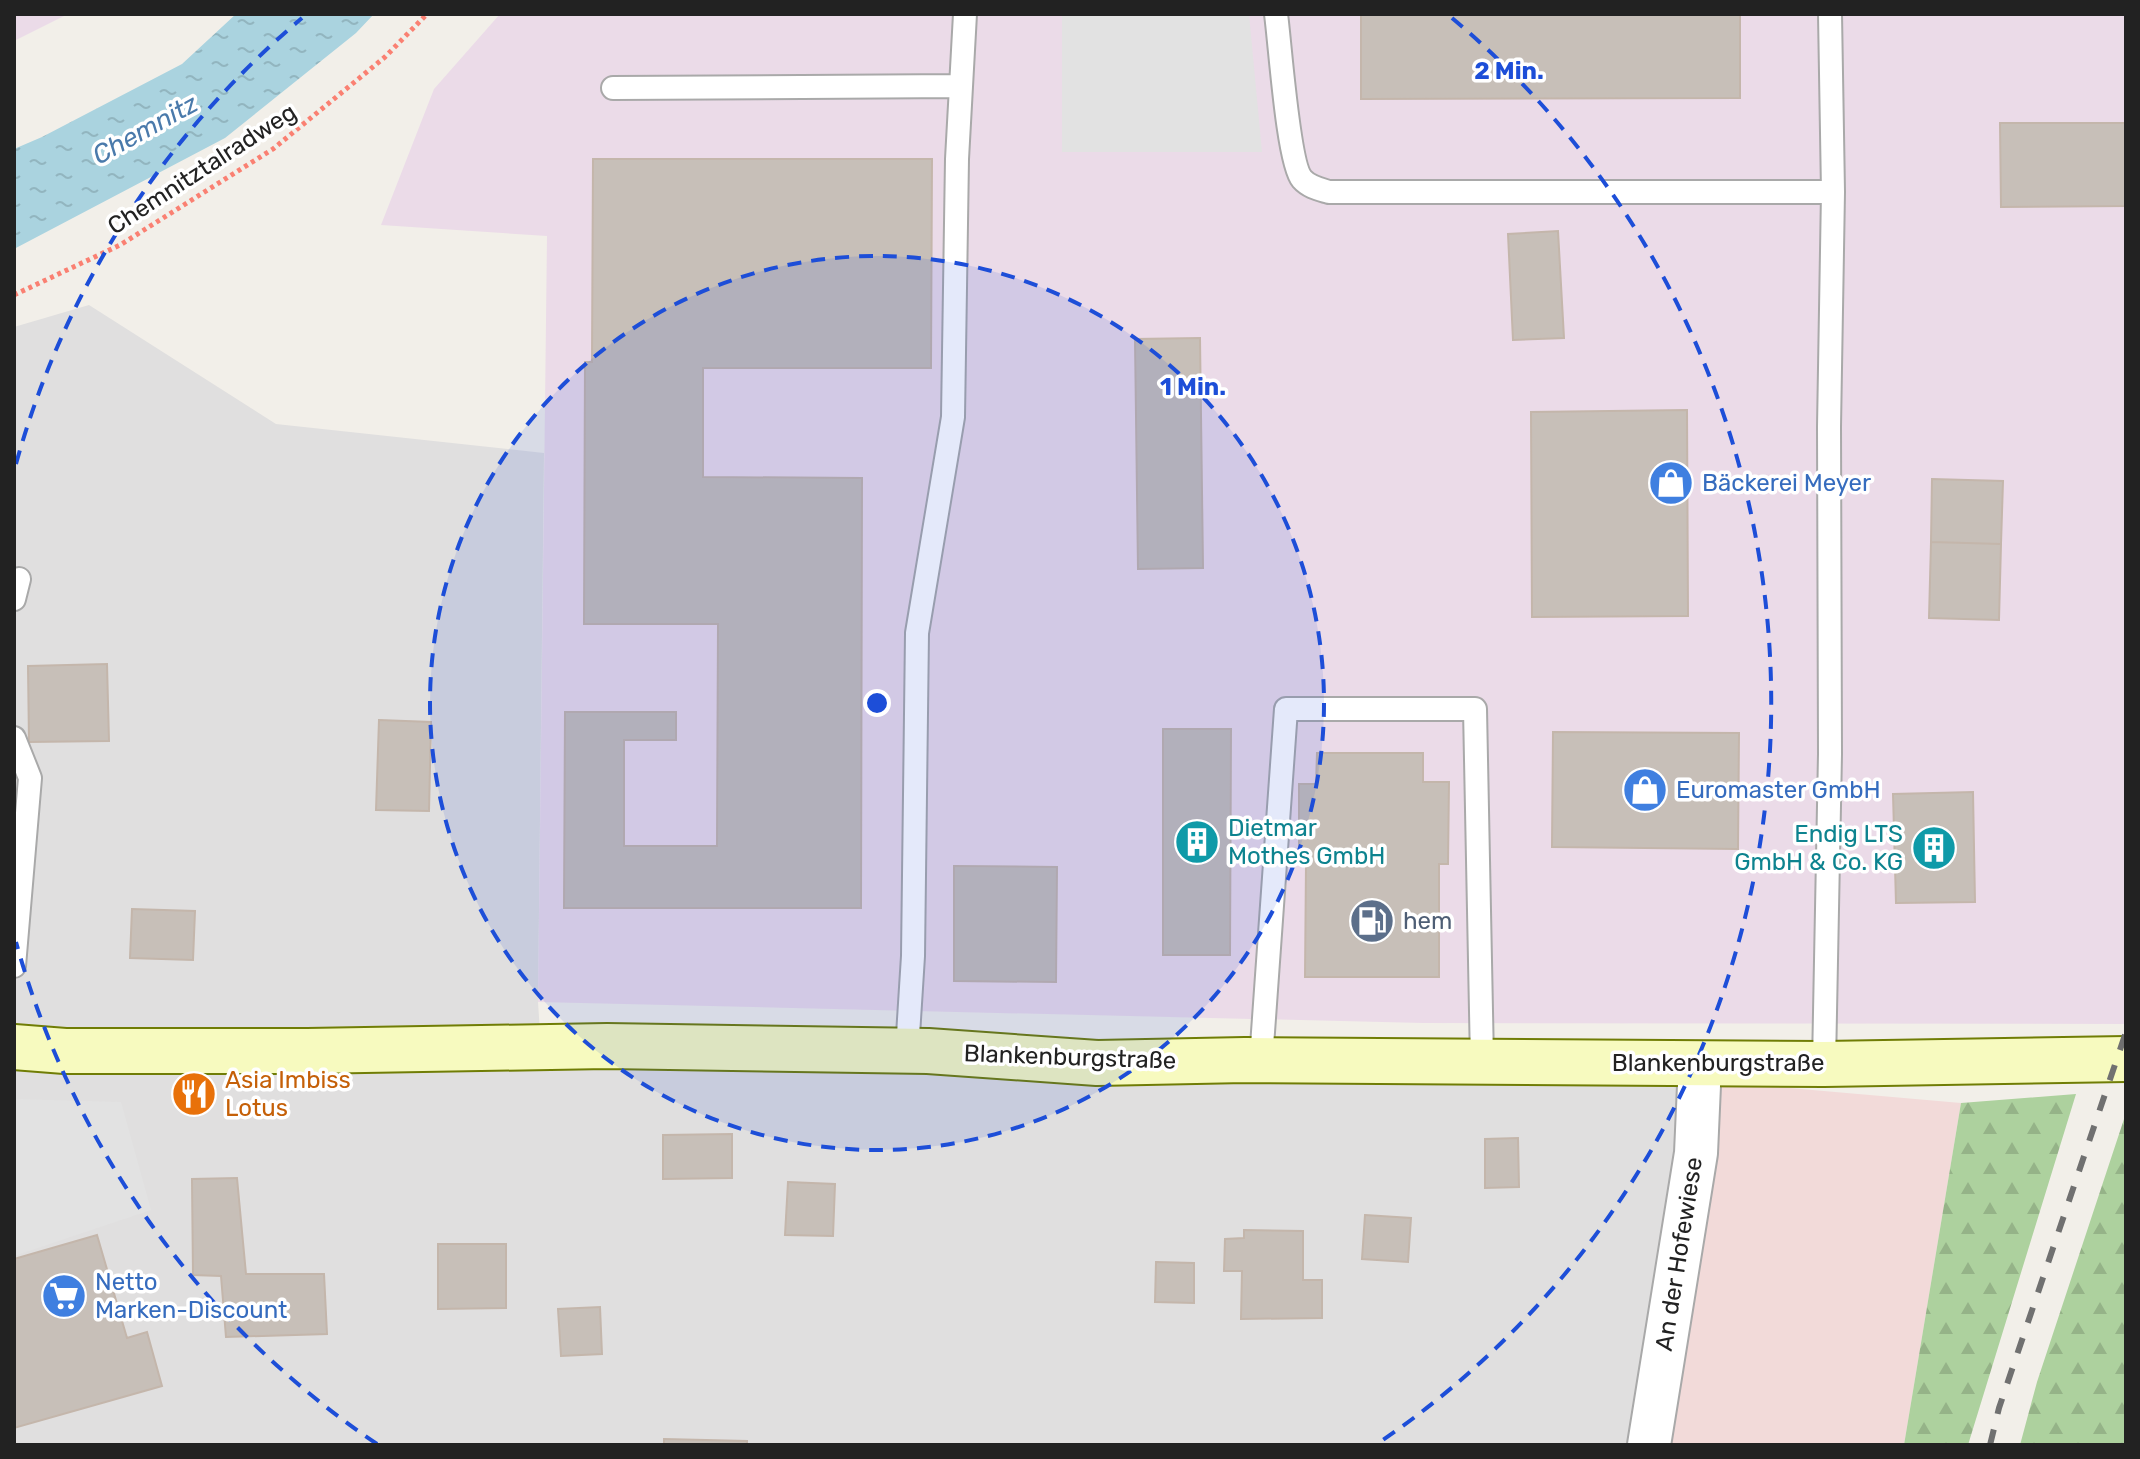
<svg xmlns="http://www.w3.org/2000/svg" width="2140" height="1459" viewBox="0 0 2140 1459" font-family="Rubik,sans-serif">
	<style>
		.residential { fill: #e0dfdf }
		.commercial { fill: #f2dad9 }
		.industrial { fill: #ebdbe8 }
		.forest { fill: url(#forest-firs) }
		.parking { fill: #e2e2e2 }
		.water { fill: url(#water-ripples) }
		.building { fill: #c7bfb8; stroke: #c4b6ab; stroke-width: 2 }
		.lines { fill: none; stroke-linecap: round; stroke-linejoin: round }
		.lane-casing { stroke: #a9a9a9; stroke-width: 26 }
		.street-casing { stroke: #a9a9a9; stroke-width: 46 }
		.secondary-casing { stroke: #707d05; stroke-width: 48 }
		.path { stroke: #fa8072; stroke-width: 5; stroke-dasharray: 4 4; stroke-linecap: butt }
		.lane { stroke: #fff; stroke-width: 22 }
		.street { stroke: #fff; stroke-width: 42 }
		.secondary { stroke: #f7fabf; stroke-width: 44 }
		.rail { stroke: #707070; stroke-width: 6; stroke-dasharray: 16 16; stroke-linecap: butt }
		.ring { fill: none; stroke: #1d4ed8; stroke-width: 4; stroke-dasharray: 14 10 }
		.labels { text-anchor: middle; stroke-width: 7; stroke-linejoin: round; paint-order: stroke }
		.street-label { font-size: 24px; fill: #222; stroke: #fff }
		.shop-label { font-size: 24px; fill: #366cbe; stroke: #fff; text-anchor: start }
		.culture-label { font-size: 24px; fill: #0d838f; stroke: #fff; text-anchor: start }
		.service-label { font-size: 24px; fill: #4e5e75; stroke: #fff; text-anchor: start }
		.food-label { font-size: 24px; fill: #c56008; stroke: #fff; text-anchor: start }
		.water-label { font-size: 26px; font-style: italic; fill: #4a7aab; stroke: #fff }
		.centre { fill: #1d4ed8; stroke: #fff; stroke-width: 4 }
		.ring-label { font-size: 24px; text-anchor: middle; font-weight: bold; fill: #1d4ed8; stroke: #fff; stroke-width: 7; stroke-linejoin: round; paint-order: stroke }
	</style>
	<defs>
		<pattern id="forest-firs" width="22" height="20" patternUnits="userSpaceOnUse" patternTransform="scale(2)"><rect width="22" height="20" fill="#add19e"/><path d="M5 1l3.5 6h-7zM16 11l3.5 6h-7z" fill="#95b388"/></pattern>
		<pattern id="water-ripples" width="26" height="14" patternUnits="userSpaceOnUse" patternTransform="scale(2)"><rect width="26" height="14" fill="#aad3df"/><path d="M2 4q2-2 4 0t4 0M15 11q2-2 4 0t4 0" fill="none" stroke="#92b5bf"/></pattern>
	</defs>
	<rect width="100%" height="100%" fill="#f2efe9"/>
	<!-- residential -->
	<path class="residential" d="M 89,305 L 276,424 L 544,453 L 538,1002 L 542,1063 L 1687,1079 L 1637,1445 L 14,1445 L 14,327 Z"/>
	<!-- commercial -->
	<path class="commercial" d="M 1687,1079 L 1961,1103 L 1904,1445 L 1637,1445 Z"/>
	<!-- industrial -->
	<path class="industrial" d="M 14,14 L 68,14 L 14,41 Z
		M 500,14 L 2126,14 L 2126,1024 L 1423,1023 L 538,1002 L 547,236 L 381,225 L 434,89 Z"/>
	<!-- forest -->
	<path class="forest" d="M 2076,1094 L 1968,1445 L 1904,1445 L 1961,1103 Z
		M 2126,1113 L 2126,1445 L 2020,1445 L 2037,1382 Z"/>
	<!-- parking -->
	<path class="parking" d="M 1062,14 L 1249,14 L 1262,152 L 1062,152 Z
		M 14,1099 L 121,1102 L 151,1210 L 14,1256 Z"/>
	<!-- water -->
	<path class="water" d="M 236,14 L 374,14 L 356,33 L 225,138 L 14,249 L 14,149 L 42,137 L 182,64 Z"/>
	<!-- building -->
	<path class="building" d="M 1361,14 L 1740,14 L 1740,98 L 1361,99 Z
		M 2000,123 L 2126,123 L 2126,206 L 2001,207 Z
		M 593,159 L 932,159 L 931,368 L 703,368 L 703,477 L 862,478 L 861,908 L 564,908 L 565,712 L 676,712 L 676,740 L 624,740 L 624,846 L 717,846 L 718,624 L 584,624 L 585,362 L 592,362 Z
		M 1558,231 L 1564,338 L 1513,340 L 1508,234 Z
		M 1200,338 L 1203,568 L 1138,569 L 1135,339 Z
		M 1687,410 L 1688,616 L 1532,617 L 1531,412 Z
		M 1932,479 L 2003,481 L 2001,544 L 1931,542 Z
		M 1931,542 L 2001,544 L 1999,620 L 1929,618 Z
		M 107,664 L 109,741 L 29,742 L 28,666 Z
		M 379,720 L 431,722 L 429,811 L 376,810 Z
		M 1163,729 L 1231,729 L 1230,955 L 1163,955 Z
		M 1553,732 L 1739,733 L 1738,849 L 1552,847 Z
		M 1317,753 L 1423,753 L 1423,782 L 1449,782 L 1448,864 L 1439,864 L 1439,977 L 1305,977 L 1306,865 L 1299,864 L 1299,784 L 1316,784 Z
		M 1973,792 L 1975,902 L 1896,903 L 1893,794 Z
		M 954,866 L 1057,867 L 1056,982 L 954,981 Z
		M 132,909 L 195,911 L 193,960 L 130,958 Z
		M 732,1134 L 732,1178 L 663,1179 L 663,1135 Z
		M 1518,1138 L 1519,1187 L 1485,1188 L 1485,1139 Z
		M 237,1178 L 246,1274 L 324,1274 L 327,1334 L 226,1337 L 221,1276 L 193,1275 L 192,1179 Z
		M 788,1182 L 835,1184 L 833,1236 L 785,1235 Z
		M 1365,1215 L 1411,1218 L 1408,1262 L 1362,1259 Z
		M 1244,1230 L 1303,1231 L 1303,1280 L 1322,1280 L 1322,1318 L 1241,1319 L 1242,1271 L 1224,1271 L 1225,1239 L 1244,1238 Z
		M 97,1235 L 127,1338 L 147,1332 L 162,1386 L 14,1428 L 14,1259 Z
		M 438,1244 L 506,1244 L 506,1308 L 438,1309 Z
		M 1156,1262 L 1194,1263 L 1194,1303 L 1155,1302 Z
		M 600,1307 L 602,1354 L 561,1356 L 558,1309 Z
		M 664,1439 L 747,1441 L 747,1445 L 664,1445 Z"/>
	<g class="lines">
		<!-- lane casing -->
		<g class="lane-casing">
			<path id="lane" d="M 1276,14 C 1280,43 1288,163 1302,179 C 1309,187 1319,189 1329,192 L 1833,192
				M 613,88 L 961,86
				M 14,599 L 19,579
				M 14,738 L 30,778 L 14,966
				M 907,1051 L 913,956 L 917,633 L 953,417 L 957,159 L 965,14
				M 1261,1060 L 1286,709 L 1475,709 L 1482,1061
				M 1824,1064 L 1830,754 L 1829,427 L 1833,192 L 1830,14"/>
		</g>
		<!-- street casing -->
		<g class="street-casing">
			<path id="street" d="M 1649,1445 L 1696,1153 L 1700,1063"/>
		</g>
		<!-- secondary casing -->
		<g class="secondary-casing">
			<path id="secondary" d="M 14,1047 L 65,1051 L 307,1051 L 607,1046 L 928,1051 L 1097,1063 L 1245,1060 L 1824,1064 L 2126,1059"/>
		</g>
		<!-- path -->
		<path class="path" d="M 14,295 L 120,245 L 273,149 L 385,57 L 427,14"/>
		<!-- lane -->
		<use href="#lane" class="lane"/>
		<!-- street -->
		<use href="#street" class="street"/>
		<!-- secondary -->
		<use href="#secondary" class="secondary"/>
		<!-- rail -->
		<path class="rail" d="M 1990,1445 L 1999,1408 L 2126,1032"/>
	</g>
	<!-- distance rings -->
	<circle cx="877" cy="703" r="447" fill="#1d4ed8" fill-opacity=".12"/>
	<g class="ring">
		<circle cx="877" cy="703" r="447"/>
		<path d="M377 1444A894 894 0 0 1 16 942M16 464A894 894 0 0 1 302 18M1452 18A894 894 0 0 1 1377 1444"/>
	</g>
	<!-- icons -->
	<defs>
		<g id="shop-disc" transform="scale(2.3)"><circle r="9.5" fill="#3f7fe0" stroke="#fff"/><path d="M-5-2.5h2.3a2.7 3.5 0 0 1 5.4 0H5L5.5 6h-11ZM-1.5-2.5h3a1.5 2.3 0 0 0-3 0Z" fill="#fff"/></g>
		<g id="building-disc" transform="scale(2.3)"><circle r="9.5" fill="#0f9aa8" stroke="#fff"/><path d="M-4-6H4V6H1V3H-1V6H-4ZM-2.5-4.3h1.7v1.8h-1.7ZM.8-4.3h1.7v1.8H.8ZM-2.5-1h1.7V.8h-1.7ZM.8-1h1.7V.8H.8Z" fill="#fff"/></g>
		<g id="fuel-disc" transform="scale(2.3)"><circle r="9.5" fill="#5c6f8a" stroke="#fff"/><path d="M-5.5-6h7V0h2V4h1.3V-2.5L3-4.5l.8-.8L6-3V5H2.5V1h-1V6h-7ZM-4.2-4.7v3.2H.2V-4.7Z" fill="#fff"/></g>
		<g id="restaurant-disc" transform="scale(2.3)"><circle r="9.5" fill="#e8710a" stroke="#fff"/><path d="M-5-6h1v4h1v-4h1v4h1v-4h1v5L-1.5 .5V6h-2V.5L-5-1ZM5-6V6H3V1.5H1.5Q1.5-4 5-6Z" fill="#fff"/></g>
		<g id="supermarket-disc" transform="scale(2.3)"><circle r="9.5" fill="#3f7fe0" stroke="#fff"/><path d="M-6-5.5h2.5l.6 2H6L4.5 2H-2.5L-4.4-4H-6ZM-1.5 3.2a1.3 1.3 0 1 0 .1 0ZM3 3.2a1.3 1.3 0 1 0 .1 0Z" fill="#fff"/></g>
	</defs>
	<g fill-rule="evenodd">
		<use href="#shop-disc" x="1671" y="483"/>
		<use href="#shop-disc" x="1645" y="790"/>
		<use href="#building-disc" x="1197" y="842"/>
		<use href="#building-disc" x="1934" y="848"/>
		<use href="#fuel-disc" x="1372" y="921"/>
		<use href="#restaurant-disc" x="194" y="1094"/>
		<use href="#supermarket-disc" x="64" y="1296"/>
	</g>
	<g class="labels">
		<!-- street labels -->
		<g class="street-label">
			<text transform="translate(202 169) rotate(-33)" y="8">Chemnitztalradweg</text>
			<text transform="translate(1070 1057) rotate(2)" y="8">Blankenburgstraße</text>
			<text x="1718" y="1071">Blankenburgstraße</text>
			<text transform="translate(1679 1254) rotate(-81)" y="8">An der Hofewiese</text>
		</g>
		<!-- shop labels -->
		<g class="shop-label">
			<text x="1702" y="491">Bäckerei Meyer</text>
			<text x="1676" y="798">Euromaster GmbH</text>
			<text x="95" y="1290">Netto<tspan x="95" dy="28">Marken-Discount</tspan></text>
		</g>
		<!-- culture labels -->
		<g class="culture-label">
			<text x="1228" y="836">Dietmar<tspan x="1228" dy="28">Mothes GmbH</tspan></text>
			<text x="1903" y="842" text-anchor="end">Endig LTS<tspan x="1903" dy="28">GmbH &amp; Co. KG</tspan></text>
		</g>
		<!-- service labels -->
		<g class="service-label">
			<text x="1403" y="929">hem</text>
		</g>
		<!-- food labels -->
		<g class="food-label">
			<text x="225" y="1088">Asia Imbiss<tspan x="225" dy="28">Lotus</tspan></text>
		</g>
		<!-- water labels -->
		<g class="water-label">
			<text transform="translate(145 129) rotate(-29)" y="9">Chemnitz</text>
		</g>
	</g>
	<circle cx="877" cy="703" r="12" class="centre"/>
	<g class="ring-label">
		<text x="1509" y="79">2 Min.</text>
		<text x="1193" y="395">1 Min.</text>
	</g>
	<!-- border -->
	<rect width="2140" height="1459" fill="none" stroke="#222222" stroke-width="32"/>
</svg>
